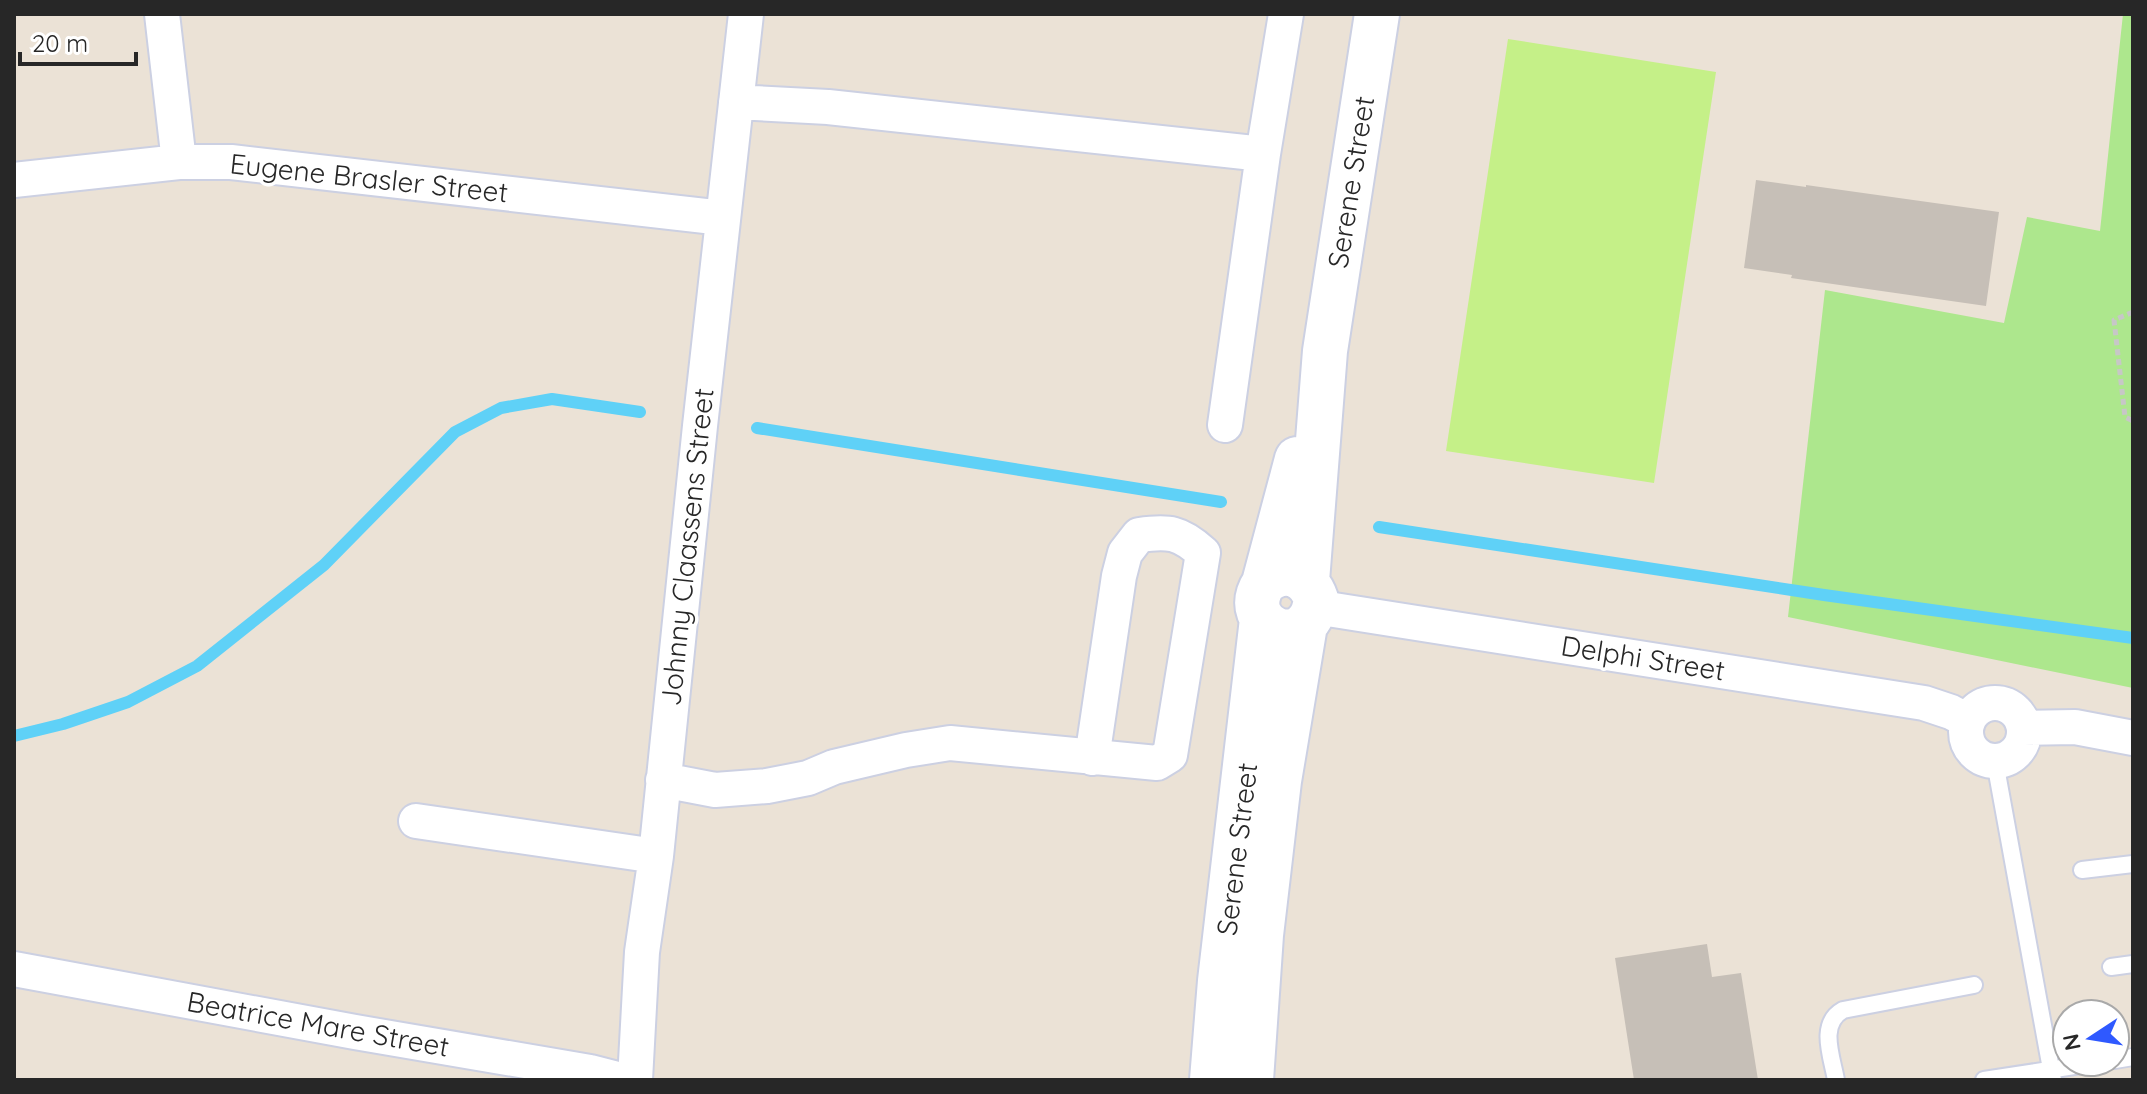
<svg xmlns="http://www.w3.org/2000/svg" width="2147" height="1094" viewBox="0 0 2147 1094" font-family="Quicksand,sans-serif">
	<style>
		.green { fill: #ade78d }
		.pitch { fill: #c5f088 }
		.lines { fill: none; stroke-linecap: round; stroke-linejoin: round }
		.stream { stroke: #5fd1f7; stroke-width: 12 }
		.building { fill: #c6bfb7 }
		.lane-casing { stroke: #ccd0e2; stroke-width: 20 }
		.street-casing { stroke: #ccd0e2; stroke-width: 38 }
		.secondary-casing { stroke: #ccd0e2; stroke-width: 48 }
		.path { stroke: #c7c7c7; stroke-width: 5; stroke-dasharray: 6 4; stroke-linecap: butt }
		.lane { stroke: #fff; stroke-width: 16 }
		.street { stroke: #fff; stroke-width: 34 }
		.secondary { stroke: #fff; stroke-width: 44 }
		.labels { text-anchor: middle; stroke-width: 7; stroke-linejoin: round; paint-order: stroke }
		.street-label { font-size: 28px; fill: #272727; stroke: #fff }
	</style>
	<rect width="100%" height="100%" fill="#ebe2d6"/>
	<!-- green -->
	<path class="green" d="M 2123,14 L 2133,14 L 2133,688 L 1788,617 L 1825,290 L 2004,323 L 2027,217 L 2100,231 Z"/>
	<!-- pitch -->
	<path class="pitch" d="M 1508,39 L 1716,72 L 1654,483 L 1446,451 Z"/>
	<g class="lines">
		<!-- stream -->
		<path class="stream" d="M 757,428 L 1221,502
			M 1379,527 L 1824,595 L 2133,638
			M 14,736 L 63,724 L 128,702 L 197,666 L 324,565 L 455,432 L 501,408 L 552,399 L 640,412"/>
	</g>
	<!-- building -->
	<path class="building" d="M 1756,180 L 1806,187 L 1806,185 L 1999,212 L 1986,306 L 1791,278 L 1792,275 L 1744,268 Z
		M 1707,944 L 1712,977 L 1741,973 L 1758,1080 L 1634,1080 L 1615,958 Z"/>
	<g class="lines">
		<!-- lane casing -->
		<g class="lane-casing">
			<path id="lane" d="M 1995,762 L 2053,1080
				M 2082,870 L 2133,864
				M 2111,967 L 2133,964
				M 2115,1060 L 2133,1057
				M 1836,1080 C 1832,1057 1818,1024 1843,1010 L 1974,985
				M 1984,1080 L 2100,1062"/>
		</g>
		<!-- street casing -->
		<g class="street-casing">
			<path id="street" d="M 162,14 L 179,162
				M 736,102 L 828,107 L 1263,154 L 1225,425
				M 1263,154 L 1286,14
				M 14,180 L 179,162 L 231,162 L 723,218
				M 1315,607 L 1924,703 L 1951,712 L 1968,721
				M1966 732a29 29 0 1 1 58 0a29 29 0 1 1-58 0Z
				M 2024,728 L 2075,727 L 2133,738
				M 663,780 L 715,790 L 767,786 L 808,778 L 834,767 L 906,750 L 950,743 L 1157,763 L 1170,755 L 1203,553 C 1180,532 1169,531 1139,535 L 1125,553 L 1119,576 L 1092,758
				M 416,821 L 656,856
				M 14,969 L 355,1032 L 590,1072 L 621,1080
				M 635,1080 L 642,952 L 656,856 L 700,426 L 746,14"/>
		</g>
		<!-- secondary casing -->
		<g class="secondary-casing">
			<path id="secondary" d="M 1307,581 L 1325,351 L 1377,14
				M 1264,583 C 1285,565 1308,575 1316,599 C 1309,658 1235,627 1264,583 L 1297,459
				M 1212,1080 L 1220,981 L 1262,619
				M 1251,1080 L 1261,935 L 1279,781 L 1305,625"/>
		</g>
		<!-- path -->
		<path class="path" d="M 2133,312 L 2114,320 L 2125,417 L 2133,421"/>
		<!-- lane -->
		<use href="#lane" class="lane"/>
		<!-- street -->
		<use href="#street" class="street"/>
		<!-- secondary -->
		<use href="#secondary" class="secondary"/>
	</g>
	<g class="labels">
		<!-- street labels -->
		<g class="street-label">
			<text transform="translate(369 178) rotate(6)" y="10">Eugene Brasler Street</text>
			<text transform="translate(1351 182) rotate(-81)" y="10">Serene Street</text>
			<text transform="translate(687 547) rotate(-84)" y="10">Johnny Claassens Street</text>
			<text transform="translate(1643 658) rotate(9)" y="10">Delphi Street</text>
			<text transform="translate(1237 849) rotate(-83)" y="10">Serene Street</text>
			<text transform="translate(318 1024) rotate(10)" y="10">Beatrice Mare Street</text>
		</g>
	</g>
	<!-- border -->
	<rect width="2147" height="1094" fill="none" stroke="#272727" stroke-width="32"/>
	<!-- north arrow -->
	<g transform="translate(2091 1038) rotate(258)"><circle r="38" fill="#ffffff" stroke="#a9a9a9" stroke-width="2"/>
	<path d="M0-6L14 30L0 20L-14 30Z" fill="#2f59ff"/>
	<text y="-12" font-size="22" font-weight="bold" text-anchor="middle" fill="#272727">N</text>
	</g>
	<!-- scale -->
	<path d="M20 52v12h116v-12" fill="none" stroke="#272727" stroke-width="4"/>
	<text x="32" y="52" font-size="24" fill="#272727" stroke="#ffffff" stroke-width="6" paint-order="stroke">20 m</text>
</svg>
